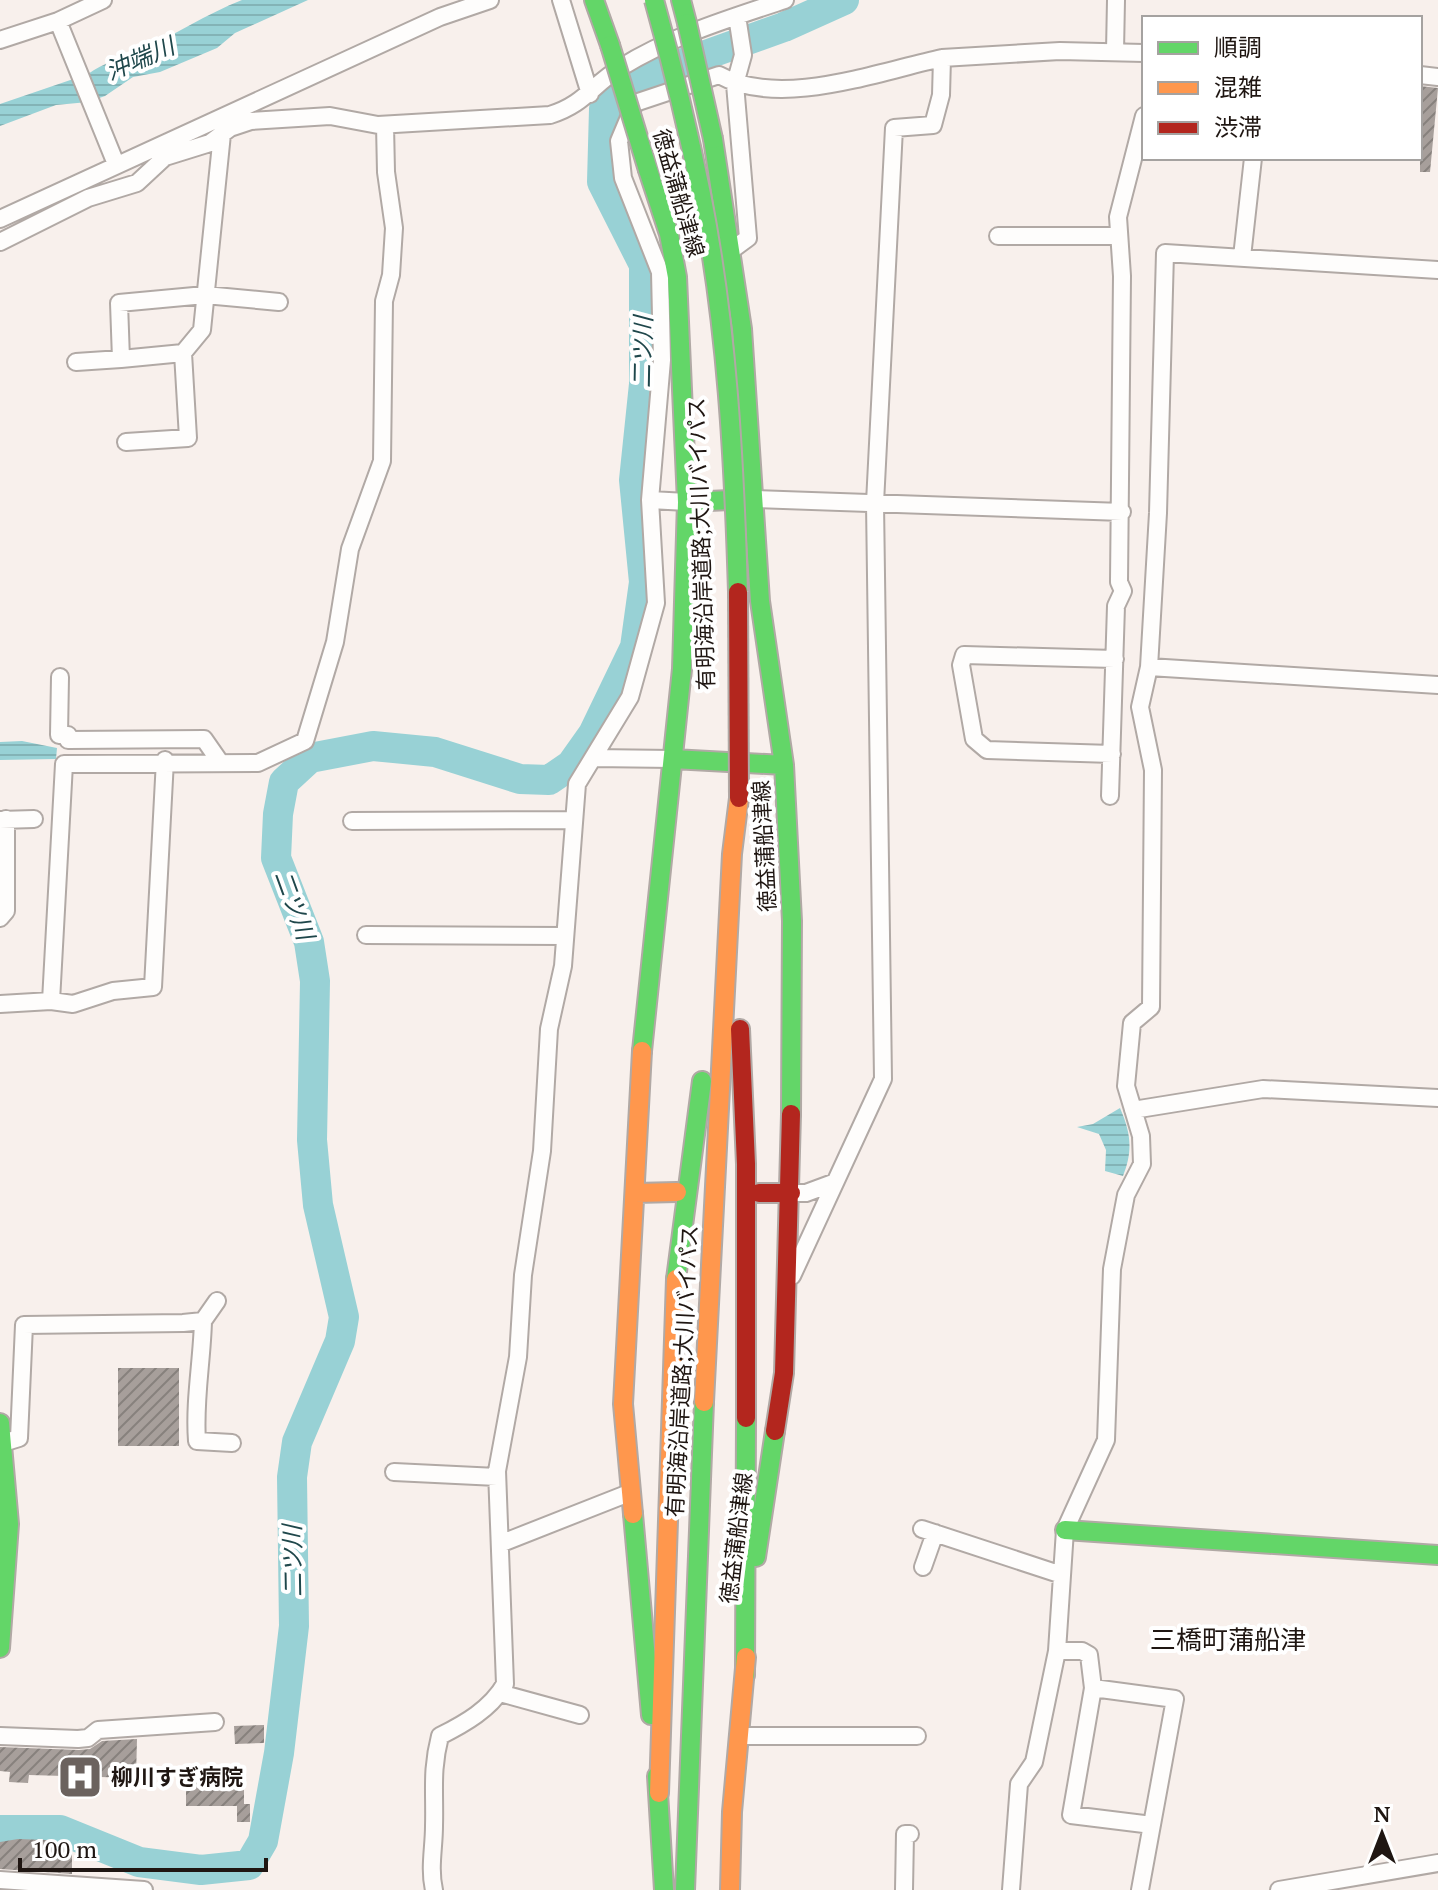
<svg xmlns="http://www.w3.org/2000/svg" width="1438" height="1890" viewBox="0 0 1438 1890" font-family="'PT Serif','Noto Sans JP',serif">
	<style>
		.water { fill: url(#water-rules) }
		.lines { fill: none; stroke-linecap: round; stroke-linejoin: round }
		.river { stroke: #98d1d5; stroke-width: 30 }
		.building { fill: url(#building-hatch) }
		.street-casing { stroke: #b1a9a5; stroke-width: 20 }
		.fast-casing { stroke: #b1a9a5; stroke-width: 22 }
		.slow-casing { stroke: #b1a9a5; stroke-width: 22 }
		.jam-casing { stroke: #b1a9a5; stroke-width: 22 }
		.street { stroke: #fefdfc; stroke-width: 16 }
		.fast { stroke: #63d668; stroke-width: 18 }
		.slow { stroke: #ff974d; stroke-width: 18 }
		.jam { stroke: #b3261e; stroke-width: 18 }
		.fast-bridge-casing { stroke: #b1a9a5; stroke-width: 22; stroke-linecap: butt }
		.jam-bridge-casing { stroke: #b1a9a5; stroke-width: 22; stroke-linecap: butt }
		.fast-bridge { stroke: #63d668; stroke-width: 18 }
		.jam-bridge { stroke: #b3261e; stroke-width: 18 }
		.labels { text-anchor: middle; stroke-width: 8; stroke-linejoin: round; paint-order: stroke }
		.street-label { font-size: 22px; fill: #1f1612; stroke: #fff }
		.poi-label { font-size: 22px; font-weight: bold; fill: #1f1612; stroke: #fff; text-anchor: start }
		.water-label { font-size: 24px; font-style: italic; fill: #1f474b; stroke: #fff }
		.quarter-label { font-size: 26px; fill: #1f1612; stroke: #fff }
	</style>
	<defs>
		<pattern id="water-rules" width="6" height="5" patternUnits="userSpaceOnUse" patternTransform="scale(2)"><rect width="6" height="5" fill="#98d1d5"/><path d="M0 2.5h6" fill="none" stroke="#83b3b6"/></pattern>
		<pattern id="building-hatch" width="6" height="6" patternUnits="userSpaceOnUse" patternTransform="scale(2)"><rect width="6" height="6" fill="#a79f9b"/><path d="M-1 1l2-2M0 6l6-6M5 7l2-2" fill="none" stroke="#87817d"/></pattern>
	</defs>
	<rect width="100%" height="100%" fill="#f8f0ec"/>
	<!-- water -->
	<path class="water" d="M 242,0 L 308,0 L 235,33 L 217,48 L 160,72 L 133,77 L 105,96 L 88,102 L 56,105 L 0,126 L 0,104 L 88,74 C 104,62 122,59 140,51 C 175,35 206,14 242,0 Z
		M 22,741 L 57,748 L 56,759 L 0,760 L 0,742 Z
		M 1120,1108 C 1131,1133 1133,1151 1123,1176 L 1105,1171 L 1106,1150 L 1099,1134 L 1077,1127 L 1093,1124 Z"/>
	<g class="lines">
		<!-- river -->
		<path class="river" d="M 0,1830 L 60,1830 L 139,1862 L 201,1870 L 249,1865 L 263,1841 L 279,1753 L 294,1626 L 292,1477 L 297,1442 L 340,1341 L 344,1317 L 318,1205 L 312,1140 L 315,981 L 309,942 L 276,858 L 278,814 L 284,782 L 310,758 L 373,746 L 435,752 L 520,779 L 549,780 L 571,765 L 593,734 L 635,647 L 644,582 L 634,480 L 644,384 L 644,265 L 602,182 L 604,109 L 647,76 L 784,27 L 844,0"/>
	</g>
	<!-- building -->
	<path class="building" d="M 1420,86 L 1438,88 L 1430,172 L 1420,172 Z
		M 118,1368 L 179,1368 L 179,1446 L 118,1446 Z
		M 264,1725 L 264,1743 L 235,1744 L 234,1726 Z
		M 137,1739 L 136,1778 L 29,1775 L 28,1783 L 9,1782 L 10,1772 L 0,1771 L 0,1747 L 79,1750 L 90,1749 L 102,1741 Z
		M 186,1771 L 211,1771 L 211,1778 L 244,1778 L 244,1804 L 250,1804 L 250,1822 L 237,1822 L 237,1806 L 186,1806 Z
		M 18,1839 L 47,1840 L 72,1850 L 72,1874 L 0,1869 L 0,1842 Z"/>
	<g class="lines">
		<!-- street casing -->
		<g class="street-casing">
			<path id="street" d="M 561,0 L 590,94
				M 58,21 L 116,164
				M 0,40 L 58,21 L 103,0
				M 1115,51 L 1116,0
				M 942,58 L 1060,51 L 1144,53
				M 1420,75 L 1438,77
				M 0,219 L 440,17 L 490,0
				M 998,236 L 1119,236
				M 0,242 L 88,198 L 137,183 L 165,157 L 210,143 L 230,128 L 251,121 L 330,116 L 378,125 L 550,115 C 585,104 592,85 620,68 C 669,37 730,18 785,0
				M 729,252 L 748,238 L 735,84 L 743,55 L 737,16
				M 1242,257 L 1253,158
				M 183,353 L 121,359 L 119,303 L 205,295 L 279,302
				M 76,362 L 121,359
				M 126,442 L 188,438 L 183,353 L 202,330 L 222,134
				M 754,499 L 1122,512
				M 650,500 L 687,502
				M 1149,667 L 1438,685
				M 60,677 L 59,735 L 68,735 L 68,740 L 204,739 L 220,762
				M 1112,754 L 987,750 L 974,739 L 961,665 L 964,655 L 1115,659
				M 593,758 L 673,759
				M 1110,796 L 1116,606 L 1123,591 L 1119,582 L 1122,276 L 1118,217 L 1144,116
				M 0,820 L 34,819
				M 352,821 L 573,820
				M 0,918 L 6,911 L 6,819
				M 366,935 L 565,936
				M 51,1001 L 73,1004 L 113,991 L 153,987 L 165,760
				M 0,1004 L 51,1001 L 64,764 L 258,763 L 305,741 L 335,642 L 350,549 L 382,461 L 384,301 L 391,275 L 394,228 L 386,172 L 385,125
				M 1133,1110 L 1263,1089 L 1438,1098
				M 791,1193 L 806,1193 L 833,1183
				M 203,1321 C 202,1361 194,1401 197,1441 L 232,1443
				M 3,1443 L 19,1438 L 24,1325 L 183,1323 L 203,1321 L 217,1301
				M 394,1472 L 497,1477
				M 922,1529 L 1062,1575
				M 502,1543 L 629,1493
				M 923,1567 L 935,1533
				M 1057,1651 L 1082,1651 L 1089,1655 L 1093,1688 L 1071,1815 L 1152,1825
				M 1093,1688 L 1175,1699 L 1140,1890
				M 500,1693 L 580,1715
				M 0,1736 L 78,1739 L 88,1738 L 98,1730 L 215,1722
				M 739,1736 L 917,1736
				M 0,1880 L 144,1890
				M 434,1890 C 429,1868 434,1848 434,1826 C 435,1791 431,1771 440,1736 C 464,1724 491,1709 505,1684 L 497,1471 L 518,1357 L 523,1275 L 542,1151 L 549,1029 L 563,966 L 577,784 L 630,697 L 656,603 L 650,500 L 662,360 L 660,272 L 623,178 L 619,141 L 635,103 L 719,75 C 780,109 877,72 942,58 L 941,95 L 933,125 L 894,128 L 875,503 L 883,1079 L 792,1276
				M 904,1890 L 905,1834 L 910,1834
				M 1011,1890 L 1019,1784 L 1034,1762 L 1057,1651 L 1065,1530 L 1106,1440 L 1112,1269 L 1126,1195 L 1142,1164 L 1141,1136 L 1126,1086 L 1132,1023 L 1151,1007 L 1153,770 L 1140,707 L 1149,667 L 1158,513 L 1165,253 L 1438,270
				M 1279,1890 L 1438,1863"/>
		</g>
		<!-- fast casing -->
		<g class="fast-casing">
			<path id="fast" d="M 594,0 L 610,45
				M 681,0 L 687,23
				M 713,139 L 742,329 L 760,601 L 784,765 L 792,921 L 791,1114
				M 687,502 L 752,499
				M 673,759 L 784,765
				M 642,1051 L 682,669 L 687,502 L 677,277 L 669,234 L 648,170
				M 676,1279 L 702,1081
				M 0,1423 L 9,1524 L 0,1648
				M 633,1514 L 651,1715
				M 1065,1530 L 1438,1555
				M 756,1557 L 775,1431
				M 745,1675 L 746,1418
				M 657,1776 L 664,1890
				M 685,1890 L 704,1402"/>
		</g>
		<!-- slow casing -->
		<g class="slow-casing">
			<path id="slow" d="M 635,1193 L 677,1192
				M 704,1402 L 732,854 L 739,798
				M 633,1514 L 623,1404 L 642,1051
				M 659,1793 L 676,1279
				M 730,1890 L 732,1812 L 746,1657"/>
		</g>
		<!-- jam casing -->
		<g class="jam-casing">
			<path id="jam" d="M 740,1029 L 746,1164 L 746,1418
				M 759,1193 L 791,1193
				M 775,1431 L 784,1373 L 791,1114"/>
		</g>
		<!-- street -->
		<use href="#street" class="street"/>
		<!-- fast -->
		<use href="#fast" class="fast"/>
		<!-- slow -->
		<use href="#slow" class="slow"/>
		<!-- jam -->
		<use href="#jam" class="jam"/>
		<!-- fast-bridge casing -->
		<g class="fast-bridge-casing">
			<path id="fast-bridge" d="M 654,0 C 672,64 688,129 701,194 C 727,325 734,459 738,592
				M 687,23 L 713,139
				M 610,45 L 648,170"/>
		</g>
		<!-- jam-bridge casing -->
		<g class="jam-bridge-casing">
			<path id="jam-bridge" d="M 738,592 L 739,798"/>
		</g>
		<!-- fast-bridge -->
		<use href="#fast-bridge" class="fast-bridge"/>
		<!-- jam-bridge -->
		<use href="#jam-bridge" class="jam-bridge"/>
	</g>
	<!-- icons -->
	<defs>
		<g id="hospital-square" transform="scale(2.3)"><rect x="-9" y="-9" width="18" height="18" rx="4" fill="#6b625e" stroke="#fff"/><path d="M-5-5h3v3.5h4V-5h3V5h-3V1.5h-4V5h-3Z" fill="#fff"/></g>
	</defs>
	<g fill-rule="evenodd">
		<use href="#hospital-square" x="80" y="1777"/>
	</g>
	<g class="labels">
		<!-- street labels -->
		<g class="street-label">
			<text transform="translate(679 193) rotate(74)" y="8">徳益蒲船津線</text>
			<text transform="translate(701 544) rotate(-92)" y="8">有明海沿岸道路;大川バイパス</text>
			<text transform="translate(764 846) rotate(-93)" y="8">徳益蒲船津線</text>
			<text transform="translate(682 1371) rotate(-87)" y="8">有明海沿岸道路;大川バイパス</text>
			<text transform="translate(736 1538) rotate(-83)" y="8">徳益蒲船津線</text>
		</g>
		<!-- poi labels -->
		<g class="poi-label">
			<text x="111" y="1785">柳川すぎ病院</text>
		</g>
		<!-- water labels -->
		<g class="water-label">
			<text transform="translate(140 59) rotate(-23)" y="8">沖端川</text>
			<text transform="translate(643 352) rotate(-89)" y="8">二ツ川</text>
			<text transform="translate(294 905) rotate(70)" y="8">二ツ川</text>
			<text transform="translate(293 1561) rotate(-91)" y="8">二ツ川</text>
		</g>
		<!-- quarter labels -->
		<g class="quarter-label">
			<text x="1228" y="1649">三橋町蒲船津</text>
		</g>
	</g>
	<!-- legend -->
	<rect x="1142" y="16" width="280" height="144" fill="#ffffff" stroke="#a5a2a0" stroke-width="2"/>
	<rect x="1158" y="42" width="40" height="12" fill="#63d668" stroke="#a5a2a0" stroke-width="2"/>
	<text x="1214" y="56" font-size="24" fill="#1f1612">順調</text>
	<rect x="1158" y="82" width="40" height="12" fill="#ff974d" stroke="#a5a2a0" stroke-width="2"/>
	<text x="1214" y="96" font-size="24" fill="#1f1612">混雑</text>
	<rect x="1158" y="122" width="40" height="12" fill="#b3261e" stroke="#a5a2a0" stroke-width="2"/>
	<text x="1214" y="136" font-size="24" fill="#1f1612">渋滞</text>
	<!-- north arrow -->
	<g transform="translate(1382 1834)" stroke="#ffffff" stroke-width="6" paint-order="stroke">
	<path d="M0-6L14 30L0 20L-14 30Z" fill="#1f1612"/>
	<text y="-12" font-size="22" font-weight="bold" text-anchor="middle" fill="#1f1612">N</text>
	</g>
	<!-- scale -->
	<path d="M20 1858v12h246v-12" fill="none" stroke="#1f1612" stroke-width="4"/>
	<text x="32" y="1858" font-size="24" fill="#1f1612" stroke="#ffffff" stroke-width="6" paint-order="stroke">100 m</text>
</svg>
